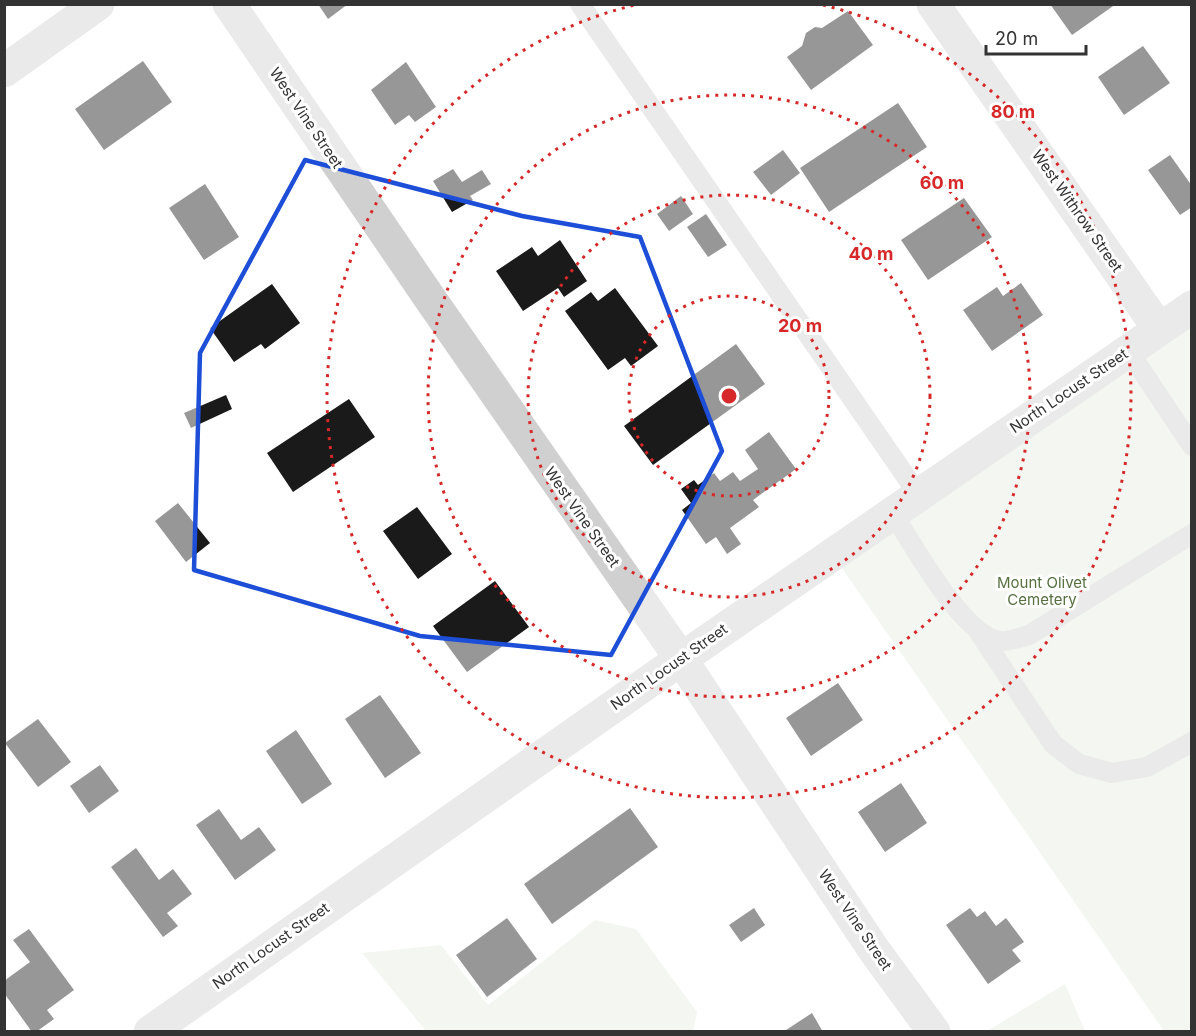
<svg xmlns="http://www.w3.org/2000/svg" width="1196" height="1036" viewBox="0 0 1196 1036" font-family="Inter,sans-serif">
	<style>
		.green { fill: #e6ecdf }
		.building { fill: #1a1a1a }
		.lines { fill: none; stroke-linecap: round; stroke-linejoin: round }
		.lane { stroke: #d0d0d0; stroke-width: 20 }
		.street { stroke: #d0d0d0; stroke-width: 33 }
		.marked { fill: none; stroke: #1d4ed8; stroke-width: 4.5; stroke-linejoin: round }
		.ring { fill: none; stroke: #d62828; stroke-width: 3; stroke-dasharray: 3 6 }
		.labels { text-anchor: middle; stroke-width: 6; stroke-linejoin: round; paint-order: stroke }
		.street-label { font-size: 15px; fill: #333; stroke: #fff }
		.park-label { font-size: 15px; fill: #56703f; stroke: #fff }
		.centre { fill: #d62828; stroke: #fff; stroke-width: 3 }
		.ring-label { font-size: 18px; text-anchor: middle; font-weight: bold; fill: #d62828; stroke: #fff; stroke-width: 6; stroke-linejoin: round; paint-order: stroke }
	</style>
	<rect width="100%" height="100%" fill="#fff"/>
	<!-- green -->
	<path class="green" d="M 1191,307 L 1191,1031 L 1164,1031 L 832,554 Z
		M 595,920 L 636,929 L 697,1012 L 693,1031 L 426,1031 L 362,953 L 441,945 L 488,1005 Z
		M 1065,984 L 1085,1031 L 987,1031 Z"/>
	<!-- building -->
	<path class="building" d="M 318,4 L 348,4 L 328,19 Z
		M 1050,4 L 1116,4 L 1072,35 Z
		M 848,11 L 873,45 L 811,90 L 787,57 L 802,46 L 806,33 L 815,27 L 822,28 Z
		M 1143,46 L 1170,83 L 1124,115 L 1098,77 Z
		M 143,61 L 172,102 L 104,150 L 75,109 Z
		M 406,62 L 436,107 L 415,122 L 409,115 L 395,125 L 371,90 Z
		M 898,103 L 927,147 L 829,212 L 800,168 Z
		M 783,150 L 800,173 L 771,195 L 753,172 Z
		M 1170,155 L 1192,186 L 1192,207 L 1180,215 L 1148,170 Z
		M 453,169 L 462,182 L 482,170 L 491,184 L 470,196 L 473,200 L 452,212 L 433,181 Z
		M 205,184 L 239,237 L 204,260 L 169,208 Z
		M 681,196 L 693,214 L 669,231 L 657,214 Z
		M 964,198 L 992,237 L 928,280 L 901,240 Z
		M 706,214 L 727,245 L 708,257 L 687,227 Z
		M 560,240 L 587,281 L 564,297 L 558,288 L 523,311 L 496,271 L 532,247 L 538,256 Z
		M 1021,283 L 1043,315 L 992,351 L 963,310 L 997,287 L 1003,296 Z
		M 272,284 L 300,323 L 265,349 L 261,344 L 234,362 L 210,328 Z
		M 615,288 L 658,346 L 631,366 L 625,358 L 608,370 L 565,311 L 591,292 L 598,301 Z
		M 736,344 L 765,384 L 653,465 L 624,426 Z
		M 226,395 L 232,409 L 191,428 L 184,413 Z
		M 349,399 L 375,437 L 293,492 L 267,453 Z
		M 769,432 L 796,469 L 753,500 L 759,507 L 730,528 L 741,544 L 727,554 L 716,537 L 706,544 L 682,510 L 691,503 L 681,489 L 694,480 L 698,485 L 714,473 L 720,481 L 733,472 L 740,481 L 758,469 L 745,450 Z
		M 178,503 L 210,543 L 186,562 L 155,521 Z
		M 417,507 L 452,554 L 418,579 L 383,531 Z
		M 495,581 L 529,627 L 467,672 L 433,626 Z
		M 838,683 L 863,720 L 811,756 L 786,718 Z
		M 380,695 L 421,753 L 385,778 L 345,719 Z
		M 38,719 L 71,762 L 38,787 L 5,743 Z
		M 296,730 L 332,784 L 302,804 L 266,751 Z
		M 100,765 L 119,791 L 89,813 L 70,786 Z
		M 901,783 L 927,823 L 885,852 L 858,812 Z
		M 630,808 L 658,847 L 552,924 L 524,884 Z
		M 219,809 L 241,840 L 259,827 L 276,850 L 235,880 L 196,825 Z
		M 136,848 L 159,880 L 173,869 L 192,894 L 167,913 L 178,926 L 163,937 L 111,867 Z
		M 754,908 L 765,925 L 741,942 L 729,925 Z
		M 970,908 L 977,917 L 985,911 L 996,926 L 1006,918 L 1024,942 L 1012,950 L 1021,961 L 988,984 L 946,925 Z
		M 507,918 L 537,959 L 487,997 L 456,955 Z
		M 29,929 L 74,990 L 47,1010 L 54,1019 L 36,1032 L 32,1032 L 4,993 L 4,981 L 30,962 L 13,940 Z
		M 812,1013 L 823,1032 L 783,1032 Z"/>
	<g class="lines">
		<!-- lane -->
		<path class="lane" d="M 580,4 L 918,494
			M 1128,350 L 1192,446
			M 892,512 C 912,543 964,638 1001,641 C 1009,642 1021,637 1029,635 L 1192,534
			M 978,631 L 1053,744 L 1079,764 L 1112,773 L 1147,767 L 1192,742"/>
		<!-- street -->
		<path class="street" d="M 229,4 L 431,300 L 681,659 L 874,950 L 934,1032
			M 933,4 L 1159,329
			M 4,71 L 98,4
			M 150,1032 L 681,659 L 1192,307"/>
	</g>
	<!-- marked area -->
	<path d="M0 0H1196V1036H0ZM 305,160 L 522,216 L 640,237 L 722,451 L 611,655 L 420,636 L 194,570 L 200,353 Z" fill="#fff" fill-opacity=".55" fill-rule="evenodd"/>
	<path class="marked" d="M 305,160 L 522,216 L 640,237 L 722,451 L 611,655 L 420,636 L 194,570 L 200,353 Z"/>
	<!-- distance rings -->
	<g class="ring">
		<circle cx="729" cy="396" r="100"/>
		<circle cx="729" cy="396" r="201"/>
		<circle cx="729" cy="396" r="301"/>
		<path d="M823 5A402 402 0 1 1 635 5"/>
	</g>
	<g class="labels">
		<!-- street labels -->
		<g class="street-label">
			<text transform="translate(306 118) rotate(56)" y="5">West Vine Street</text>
			<text transform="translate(1077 211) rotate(55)" y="5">West Withrow Street</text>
			<text transform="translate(1069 391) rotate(-34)" y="5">North Locust Street</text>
			<text transform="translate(582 517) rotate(55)" y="5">West Vine Street</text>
			<text transform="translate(669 667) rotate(-35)" y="5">North Locust Street</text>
			<text transform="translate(855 920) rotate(56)" y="5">West Vine Street</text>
			<text transform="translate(271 946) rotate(-35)" y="5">North Locust Street</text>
		</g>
		<!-- park labels -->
		<g class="park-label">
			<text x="1042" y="588">Mount Olivet<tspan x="1042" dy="17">Cemetery</tspan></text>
		</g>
	</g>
	<circle cx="729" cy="396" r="9" class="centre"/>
	<g class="ring-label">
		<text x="1013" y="118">80 m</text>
		<text x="942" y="189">60 m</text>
		<text x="871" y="260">40 m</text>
		<text x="800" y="332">20 m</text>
	</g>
	<!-- border -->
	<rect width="1196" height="1036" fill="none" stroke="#333333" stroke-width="12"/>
	<!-- scale -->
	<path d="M986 45v9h100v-9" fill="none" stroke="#333333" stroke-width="3"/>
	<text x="995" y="45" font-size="18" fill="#333333" stroke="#ffffff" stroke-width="4.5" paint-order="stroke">20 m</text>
</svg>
